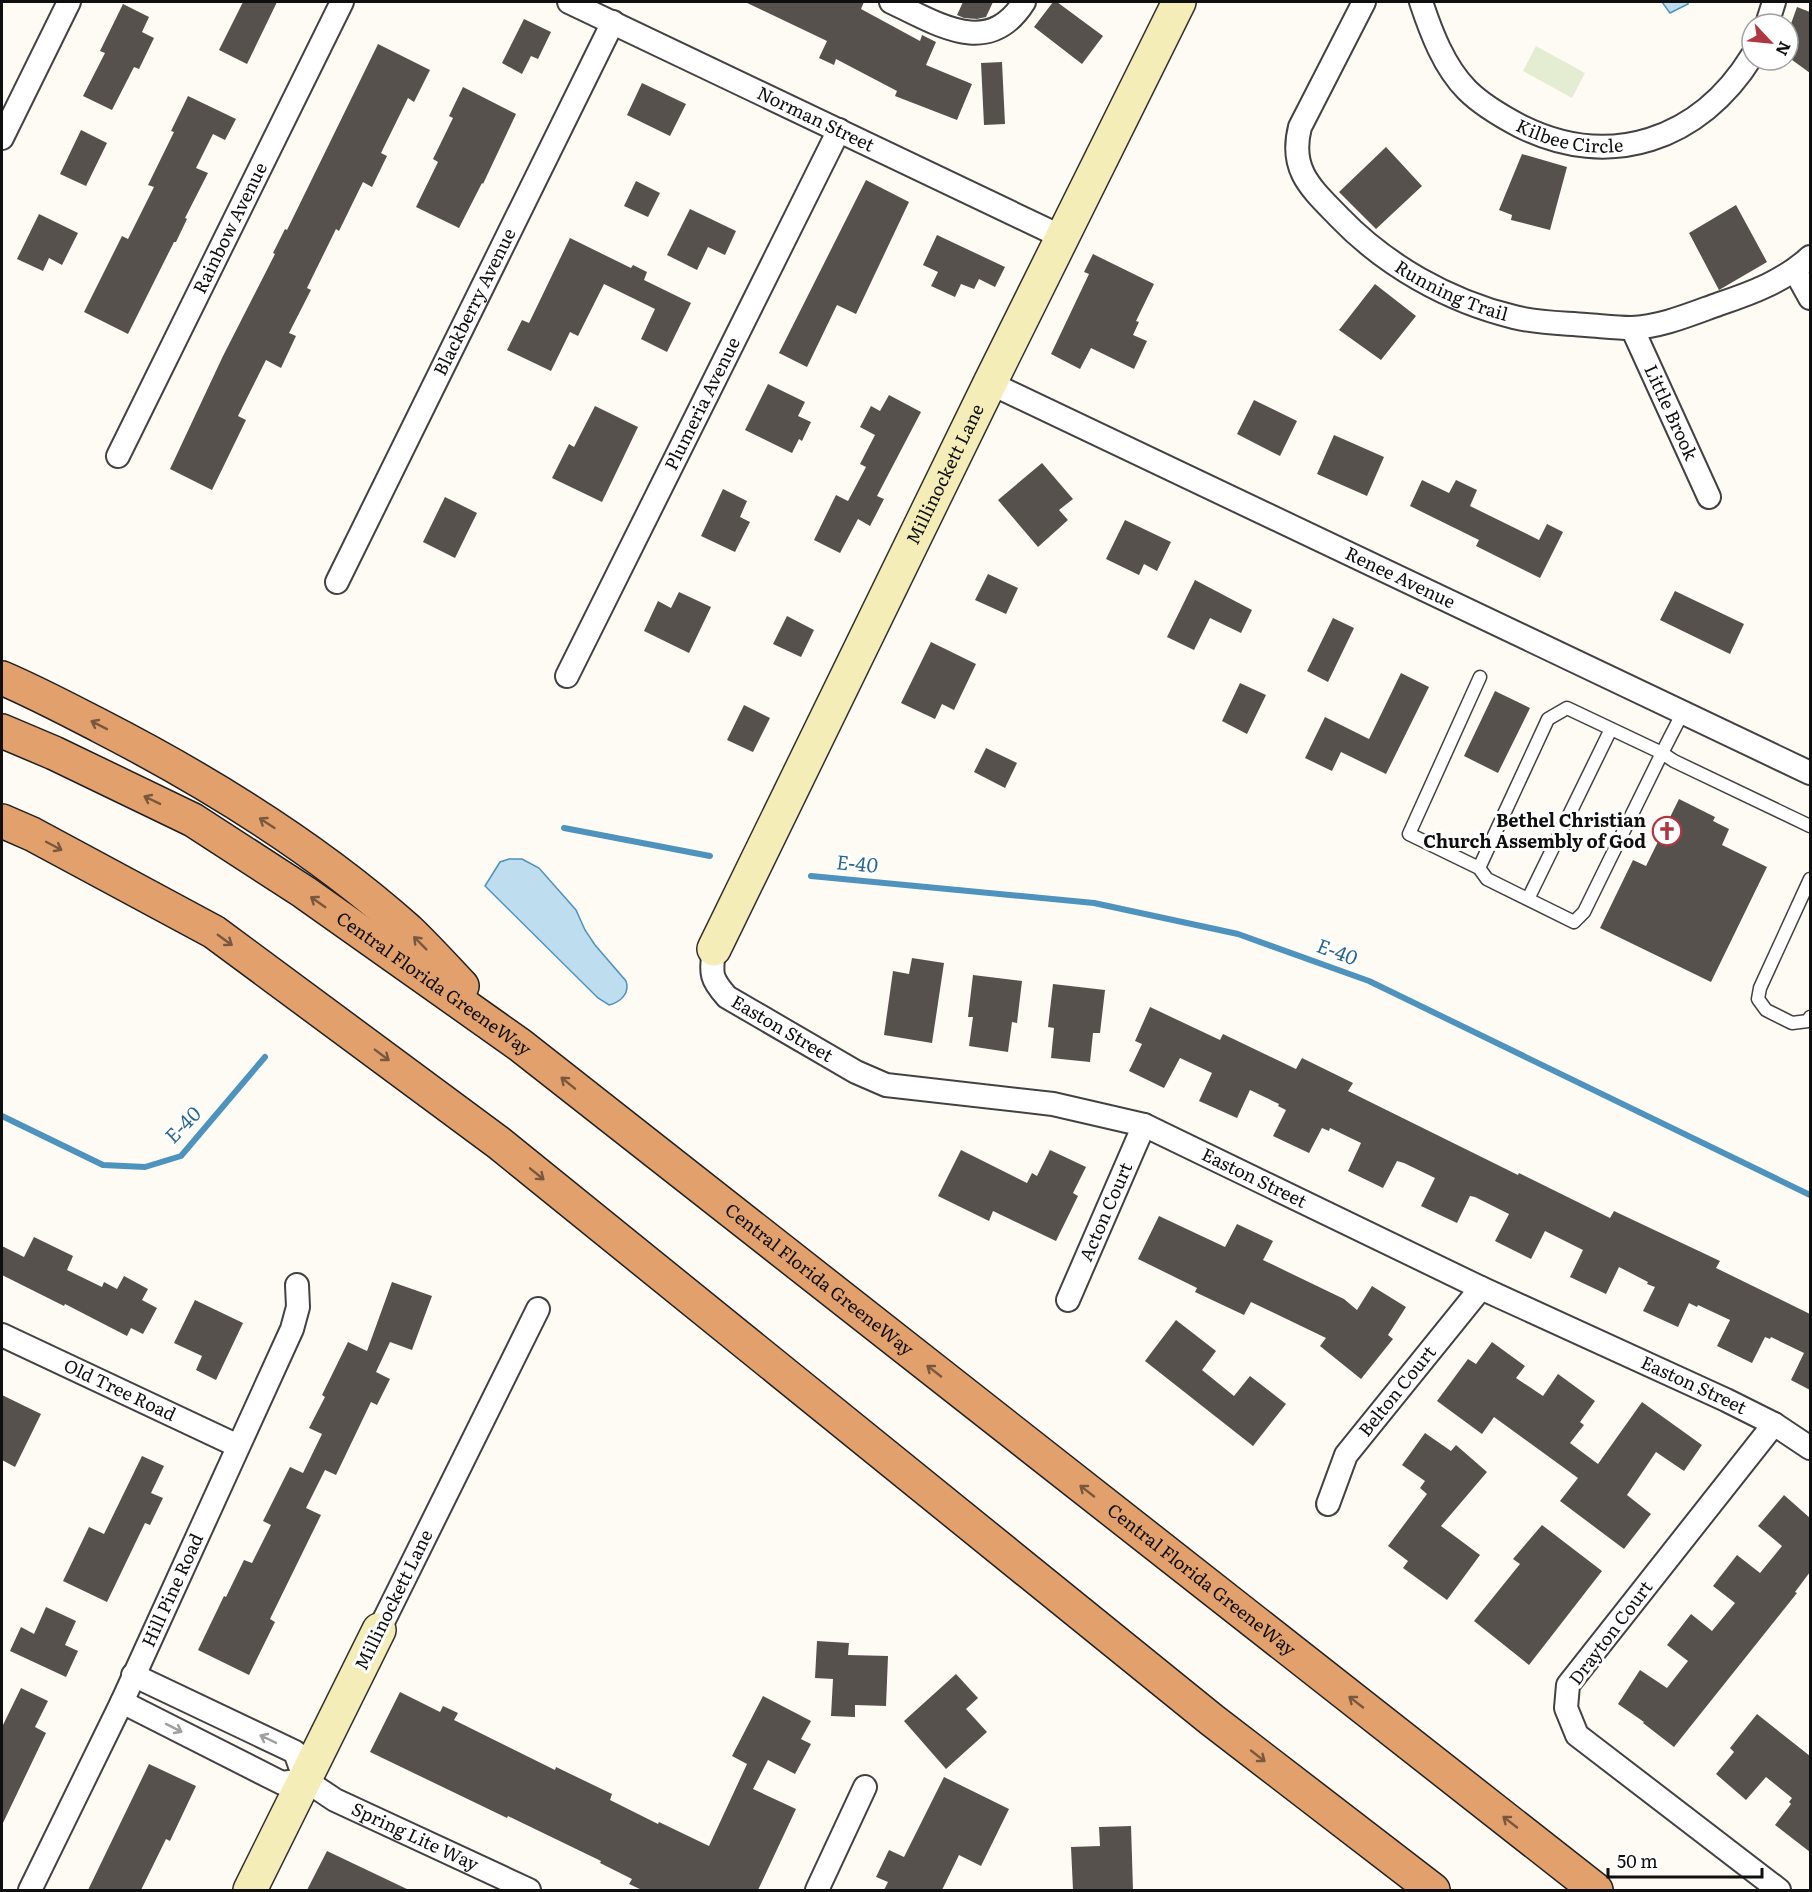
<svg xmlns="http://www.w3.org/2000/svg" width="1812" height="1892" viewBox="0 0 1812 1892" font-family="Literata,serif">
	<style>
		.pitch { fill: #e4edd1 }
		.water { fill: #bedeef; stroke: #4e93bd; stroke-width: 1.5 }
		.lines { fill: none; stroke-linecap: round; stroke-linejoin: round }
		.stream { stroke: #4e93bd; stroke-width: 6 }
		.building { fill: #57514d }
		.lane-casing { stroke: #424242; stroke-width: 15 }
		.street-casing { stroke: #424242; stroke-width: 26 }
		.secondary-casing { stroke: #313131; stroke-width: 36 }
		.highway-casing { stroke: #202020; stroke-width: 36 }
		.lane { stroke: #fff; stroke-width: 12 }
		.street { stroke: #fff; stroke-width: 22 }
		.secondary { stroke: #f5edb7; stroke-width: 33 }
		.highway { stroke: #e2a06d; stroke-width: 33 }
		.oneway { stroke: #78583e }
		.oneway2 { stroke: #9f9f9f }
		.labels { text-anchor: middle; stroke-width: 6; stroke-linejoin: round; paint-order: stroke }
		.street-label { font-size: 18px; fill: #0f0f0f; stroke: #fff }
		.poi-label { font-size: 18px; font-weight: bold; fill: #0f0f0f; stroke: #fff; text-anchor: end }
		.water-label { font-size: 20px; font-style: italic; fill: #276693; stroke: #fff }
	</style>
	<rect width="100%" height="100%" fill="#fdfbf4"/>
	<!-- pitch -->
	<path class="pitch" d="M 1536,46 L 1585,73 L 1572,98 L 1523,71 Z"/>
	<!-- water -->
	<path class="water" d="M 1662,2 L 1688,2 L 1688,4 L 1670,13 Z
		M 509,859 L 522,859 L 539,868 L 576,910 L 585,930 L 595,945 L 626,981 C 630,993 621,1002 609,1005 L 598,998 L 485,886 L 500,862 Z"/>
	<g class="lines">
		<!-- stream -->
		<path class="stream" d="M 564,828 L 710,856
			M 811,876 L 1094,903 L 1238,934 L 1369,981 L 1810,1195
			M 2,1116 L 103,1165 L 145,1167 L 181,1156 L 265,1057"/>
	</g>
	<!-- building -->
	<path class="building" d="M 243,2 L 277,2 L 247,64 L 219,50 Z
		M 745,2 L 864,2 L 861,9 L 920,41 L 922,35 L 936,42 L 926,65 L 972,84 L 957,120 L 895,96 L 897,91 L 836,59 L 834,65 L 819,58 L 827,41 Z
		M 963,2 L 993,2 L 986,17 L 977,19 L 964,18 L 957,15 Z
		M 1053,2 L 1057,2 L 1103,36 L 1082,64 L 1034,27 Z
		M 123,4 L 149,17 L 142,32 L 154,38 L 139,69 L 134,67 L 112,110 L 83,96 L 105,53 L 100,51 Z
		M 1797,7 L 1810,12 L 1810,73 L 1788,57 L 1788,32 Z
		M 524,19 L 551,32 L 538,59 L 531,56 L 522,74 L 502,63 Z
		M 378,44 L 430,70 L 414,102 L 408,98 L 381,153 L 387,156 L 372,187 L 363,182 L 339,231 L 336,229 L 307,288 L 311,290 L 289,333 L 296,336 L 281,368 L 266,360 L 238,416 L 246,420 L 212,490 L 170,469 L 223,356 L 275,254 L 273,253 L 285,229 L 287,230 L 311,181 Z
		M 1002,62 L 1005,124 L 984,125 L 981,63 Z
		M 642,83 L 686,104 L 670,136 L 627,115 Z
		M 463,87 L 516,114 L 483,184 L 482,183 L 459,228 L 416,207 L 438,162 L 433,159 L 453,118 L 449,116 Z
		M 188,96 L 236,119 L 225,140 L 213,134 L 196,168 L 208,173 L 185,218 L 187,219 L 176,242 L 174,242 L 128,334 L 84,312 L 122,236 L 128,239 L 154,187 L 148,185 L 174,132 L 171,131 Z
		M 81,130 L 107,143 L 86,186 L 60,174 Z
		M 1386,147 L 1422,186 L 1376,229 L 1339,192 Z
		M 1522,154 L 1567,167 L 1550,230 L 1511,220 L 1512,215 L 1499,210 Z
		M 866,180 L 909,202 L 856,314 L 837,305 L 807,367 L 779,353 Z
		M 636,181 L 660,193 L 648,217 L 624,206 Z
		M 1736,205 L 1767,262 L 1719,290 L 1689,233 Z
		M 690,209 L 736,231 L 725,255 L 708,247 L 697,270 L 667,255 Z
		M 39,214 L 78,233 L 62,265 L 49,258 L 43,271 L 17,259 Z
		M 937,235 L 1005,267 L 995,287 L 979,279 L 974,289 L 961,284 L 955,297 L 931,286 L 938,272 L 923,265 Z
		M 570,238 L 631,268 L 633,265 L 647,272 L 644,280 L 691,303 L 667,352 L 641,339 L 655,309 L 604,284 L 578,336 L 570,332 L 551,371 L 507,350 L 522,320 L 529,323 Z
		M 1093,254 L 1154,284 L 1136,321 L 1139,322 L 1133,335 L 1147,341 L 1134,369 L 1091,348 L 1080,369 L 1051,354 L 1089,274 L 1084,272 Z
		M 1375,284 L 1416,316 L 1381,360 L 1339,330 Z
		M 768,384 L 805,402 L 798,416 L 811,422 L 802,441 L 799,439 L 792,453 L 745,430 Z
		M 889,395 L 921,412 L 877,496 L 884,499 L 870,526 L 858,519 L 840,553 L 814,540 L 836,495 L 848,501 L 866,467 L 860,464 L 875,435 L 860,427 L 871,406 L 880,411 Z
		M 1254,400 L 1297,421 L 1280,456 L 1237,434 Z
		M 595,406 L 638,427 L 602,502 L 552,478 L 569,444 L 574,447 Z
		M 1334,435 L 1384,457 L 1367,496 L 1317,474 Z
		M 1042,463 L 1073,499 L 1059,510 L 1068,520 L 1038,547 L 998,500 Z
		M 1422,480 L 1449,493 L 1456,480 L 1477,490 L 1470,506 L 1539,540 L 1547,524 L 1563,532 L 1540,578 L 1476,546 L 1479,540 L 1410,506 Z
		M 723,489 L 747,501 L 740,517 L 750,522 L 735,552 L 701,536 Z
		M 445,497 L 477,513 L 455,558 L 423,542 Z
		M 1125,520 L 1171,542 L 1157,571 L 1144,564 L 1139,575 L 1106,559 Z
		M 988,574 L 1018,588 L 1006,614 L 975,600 Z
		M 1195,580 L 1252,610 L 1241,633 L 1210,618 L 1194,650 L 1167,637 Z
		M 1675,591 L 1744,624 L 1730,654 L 1660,620 Z
		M 679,592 L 711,607 L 689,653 L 644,631 L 658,601 L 671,608 Z
		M 787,616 L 814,630 L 801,657 L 773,644 Z
		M 1333,618 L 1354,628 L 1328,682 L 1307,671 Z
		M 931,642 L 976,664 L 954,710 L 942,704 L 935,719 L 901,703 Z
		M 1401,673 L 1429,687 L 1386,774 L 1341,752 L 1332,771 L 1305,758 L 1325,717 L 1369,739 Z
		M 1240,683 L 1266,695 L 1247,734 L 1222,721 Z
		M 1495,691 L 1530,708 L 1498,773 L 1464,756 Z
		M 744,705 L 770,718 L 753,752 L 727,740 Z
		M 986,748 L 1017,763 L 1005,788 L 974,772 Z
		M 1679,799 L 1715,817 L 1713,821 L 1729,829 L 1722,845 L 1767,867 L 1711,982 L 1600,928 L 1633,860 L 1646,866 Z
		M 912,958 L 944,963 L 932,1043 L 884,1035 L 893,971 L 909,974 Z
		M 973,975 L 1022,981 L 1017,1023 L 1012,1022 L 1008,1052 L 969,1046 L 973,1017 L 968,1017 Z
		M 1053,984 L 1105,990 L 1100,1033 L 1093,1033 L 1090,1062 L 1051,1058 L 1054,1028 L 1048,1027 Z
		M 1150,1007 L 1220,1040 L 1223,1034 L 1296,1069 L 1302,1058 L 1353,1083 L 1348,1091 L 1518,1175 L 1519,1173 L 1610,1218 L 1614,1211 L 1720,1261 L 1716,1268 L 1810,1314 L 1810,1390 L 1791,1380 L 1804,1353 L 1771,1337 L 1770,1339 L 1765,1337 L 1752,1363 L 1717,1346 L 1730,1320 L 1698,1305 L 1697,1307 L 1689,1303 L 1678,1327 L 1643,1311 L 1655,1287 L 1647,1284 L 1648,1282 L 1619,1267 L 1606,1294 L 1570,1277 L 1583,1250 L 1545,1231 L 1531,1259 L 1495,1241 L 1509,1214 L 1475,1197 L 1470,1196 L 1457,1223 L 1421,1206 L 1435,1178 L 1404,1163 L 1397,1161 L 1383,1188 L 1348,1171 L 1361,1143 L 1330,1128 L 1329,1131 L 1322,1128 L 1309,1153 L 1273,1136 L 1286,1110 L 1278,1106 L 1279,1104 L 1250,1090 L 1237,1118 L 1199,1101 L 1212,1073 L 1180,1058 L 1164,1088 L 1129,1071 L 1142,1044 L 1135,1041 Z
		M 961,1150 L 1027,1183 L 1032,1173 L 1037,1176 L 1050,1150 L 1086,1167 L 1073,1193 L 1078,1196 L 1056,1241 L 993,1211 L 989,1221 L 938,1196 Z
		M 1159,1216 L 1225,1247 L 1237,1224 L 1273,1241 L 1263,1260 L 1344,1299 L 1357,1310 L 1372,1286 L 1406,1307 L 1388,1335 L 1393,1339 L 1361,1379 L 1320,1346 L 1326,1338 L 1251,1302 L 1244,1315 L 1195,1292 L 1197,1288 L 1138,1259 Z
		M 34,1237 L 73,1256 L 67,1270 L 102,1287 L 104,1282 L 117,1289 L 124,1276 L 148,1289 L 142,1300 L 157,1308 L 143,1334 L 131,1328 L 127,1336 L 65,1304 L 64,1306 L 2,1275 L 2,1246 L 24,1257 Z
		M 392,1282 L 432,1296 L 412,1350 L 390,1342 L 376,1372 L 390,1379 L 377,1405 L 371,1402 L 336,1475 L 325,1470 L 306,1508 L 321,1515 L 270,1619 L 275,1622 L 249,1675 L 198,1650 L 224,1596 L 226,1597 L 244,1560 L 252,1563 L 271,1525 L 263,1521 L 290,1467 L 303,1473 L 322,1434 L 309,1428 L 325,1397 L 322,1395 L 348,1342 L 367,1351 Z
		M 195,1300 L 243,1323 L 216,1380 L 196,1370 L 202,1356 L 174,1343 Z
		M 1176,1320 L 1216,1351 L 1202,1370 L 1234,1396 L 1250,1376 L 1286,1404 L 1253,1446 L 1145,1361 Z
		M 1492,1342 L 1525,1366 L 1516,1378 L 1543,1396 L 1558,1374 L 1595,1401 L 1580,1422 L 1584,1425 L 1570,1443 L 1598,1464 L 1642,1402 L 1702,1445 L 1684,1471 L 1656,1452 L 1627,1495 L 1651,1514 L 1624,1549 L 1560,1501 L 1578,1478 L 1494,1417 L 1482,1434 L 1437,1401 L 1468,1359 L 1476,1364 Z
		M 2,1395 L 41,1414 L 15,1467 L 2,1460 Z
		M 1425,1433 L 1451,1451 L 1456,1445 L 1487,1472 L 1441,1526 L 1480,1555 L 1447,1600 L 1403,1568 L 1408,1561 L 1388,1546 L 1427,1494 L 1420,1488 L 1425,1481 L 1402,1465 Z
		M 142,1456 L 164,1466 L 151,1493 L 163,1498 L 150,1525 L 145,1523 L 107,1602 L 63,1581 L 89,1527 L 104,1534 Z
		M 1784,1495 L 1810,1518 L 1810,1572 L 1795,1592 L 1797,1593 L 1674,1747 L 1643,1723 L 1644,1722 L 1618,1704 L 1640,1670 L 1667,1688 L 1688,1661 L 1667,1645 L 1691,1614 L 1712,1631 L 1735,1603 L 1713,1586 L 1737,1555 L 1760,1573 L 1782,1546 L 1758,1526 Z
		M 1542,1525 L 1602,1571 L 1529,1665 L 1474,1621 L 1520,1564 L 1513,1559 Z
		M 46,1607 L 76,1621 L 65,1645 L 78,1651 L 66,1677 L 10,1651 L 21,1627 L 34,1634 Z
		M 817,1641 L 849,1643 L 848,1655 L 888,1656 L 886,1706 L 855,1705 L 855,1717 L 831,1716 L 833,1679 L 815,1678 Z
		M 956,1674 L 978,1698 L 966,1709 L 987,1732 L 946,1769 L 904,1721 Z
		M 21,1688 L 48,1701 L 35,1727 L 46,1733 L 2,1825 L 2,1727 Z
		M 400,1692 L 440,1712 L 443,1706 L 458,1713 L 454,1720 L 555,1770 L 556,1767 L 612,1794 L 610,1800 L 658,1824 L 659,1822 L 709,1846 L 747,1764 L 732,1756 L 763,1696 L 811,1721 L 801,1739 L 811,1744 L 795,1774 L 768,1760 L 753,1789 L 796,1809 L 758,1890 L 642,1890 L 629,1884 L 632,1879 L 600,1863 L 601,1861 L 508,1816 L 507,1818 L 370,1752 Z
		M 1757,1714 L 1810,1756 L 1810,1852 L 1775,1825 L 1791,1804 L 1789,1802 L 1792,1798 L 1766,1777 L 1746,1800 L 1716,1774 L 1734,1752 L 1730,1748 Z
		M 149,1764 L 196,1786 L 170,1841 L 166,1839 L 141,1890 L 88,1890 Z
		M 944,1777 L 1009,1809 L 981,1866 L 959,1855 L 942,1890 L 884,1890 L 888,1882 L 876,1877 L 889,1850 L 904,1857 Z
		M 1131,1826 L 1133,1890 L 1073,1890 L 1071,1847 L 1100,1846 L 1099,1827 Z
		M 327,1851 L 409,1890 L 307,1890 Z"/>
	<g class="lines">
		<!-- lane casing -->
		<g class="lane-casing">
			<path id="lane" d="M 1567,708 L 1662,753 L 1584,912 L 1574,922 L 1487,879 L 1479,868 L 1548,719 Z
				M 1683,712 L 1662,753 L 1674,761 L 1810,826
				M 1479,868 L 1409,834 L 1480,677
				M 1810,879 L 1760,988 L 1758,999 L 1766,1010 L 1792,1023 L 1808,1021 L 1810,1017
				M 1528,899 L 1611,729"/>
		</g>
		<!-- street casing -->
		<g class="street-casing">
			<g id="street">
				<path id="s1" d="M 569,2 L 1062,237"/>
				<path d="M 891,2 C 937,23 988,59 1024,2"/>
				<path id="s2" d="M 1364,2 L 1300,127 C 1289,170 1311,188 1339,217 C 1385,265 1448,301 1514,317 C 1537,323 1562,323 1586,325 C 1601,326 1616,328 1631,328 C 1661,327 1691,314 1719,304 C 1752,293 1784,281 1810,257"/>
				<path id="s3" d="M 1421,2 C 1431,32 1444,67 1467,90 C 1482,105 1501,116 1520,126 C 1610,171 1700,140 1752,56"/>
				<path d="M 1767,24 L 1774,2"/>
				<path d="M 2,138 L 69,2"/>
				<path d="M 1795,271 L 1810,298"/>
				<path id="s4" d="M 1632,328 L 1709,497"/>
				<path id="s5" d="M 990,383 L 1810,773"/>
				<path id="s6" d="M 118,456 L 342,2"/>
				<path id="s7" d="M 337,582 L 613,22"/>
				<path id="s8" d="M 567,676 L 839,130"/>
				<path id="s9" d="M 714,949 C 711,974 710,978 727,997 L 856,1072 L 886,1085 L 1053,1104 L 1144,1125 L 1481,1288 L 1726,1400 L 1774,1424 L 1810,1448"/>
				<path id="s10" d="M 1068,1300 L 1144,1125"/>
				<path id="s11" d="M 2,1335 L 238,1446"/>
				<path d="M 1774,1424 L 1568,1685 L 1566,1708 L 1577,1735 L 1779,1890"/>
				<path id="s12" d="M 1328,1504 L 1346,1455 L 1481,1288"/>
				<path d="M 379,1630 L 538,1309"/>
				<path d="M 133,1675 L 295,1752 L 305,1780"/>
				<path d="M 122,1702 L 282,1783 L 305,1780"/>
				<path id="s13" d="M 305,1780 L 335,1800 L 529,1890"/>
				<path id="s14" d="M 30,1890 L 122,1702 L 292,1329 L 298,1307 L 297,1285"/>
				<path d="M 817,1890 L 865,1787"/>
			</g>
		</g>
		<!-- secondary casing -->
		<g class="secondary-casing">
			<g id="secondary">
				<path id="s15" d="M 714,949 L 990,383 L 1179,2"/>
				<path d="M 250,1890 L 379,1630"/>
			</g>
		</g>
		<!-- highway casing -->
		<g class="highway-casing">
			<g id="highway">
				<path d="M 2,678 C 35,692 67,709 100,726 C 209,782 316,848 408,930 C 427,948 444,967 462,986"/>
				<path id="s16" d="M 2,731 L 54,753 L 193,820 L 304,892 L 520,1045 L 1596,1890"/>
				<path d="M 2,821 L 32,834 L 214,932 L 499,1143 L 1212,1720 L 1433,1890"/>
			</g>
		</g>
		<!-- lane -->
		<use href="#lane" class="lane"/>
		<!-- street -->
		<use href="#street" class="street"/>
		<!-- secondary -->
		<use href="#secondary" class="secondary"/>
		<!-- highway -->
		<use href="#highway" class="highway"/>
	</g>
	<!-- one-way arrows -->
	<defs><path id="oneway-shaft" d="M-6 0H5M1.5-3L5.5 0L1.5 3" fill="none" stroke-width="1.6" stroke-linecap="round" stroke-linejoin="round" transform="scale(1.5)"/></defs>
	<g class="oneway">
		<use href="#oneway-shaft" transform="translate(99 725) rotate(-153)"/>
		<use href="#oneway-shaft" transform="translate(152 800) rotate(-154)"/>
		<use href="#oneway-shaft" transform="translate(267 823) rotate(-147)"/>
		<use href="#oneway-shaft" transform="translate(54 846) rotate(28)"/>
		<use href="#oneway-shaft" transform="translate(318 902) rotate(-145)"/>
		<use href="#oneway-shaft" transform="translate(225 940) rotate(36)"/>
		<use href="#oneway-shaft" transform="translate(420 943) rotate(-135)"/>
		<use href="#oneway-shaft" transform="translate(382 1055) rotate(37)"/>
		<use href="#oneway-shaft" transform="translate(568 1083) rotate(-141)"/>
		<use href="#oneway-shaft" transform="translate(537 1174) rotate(39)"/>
		<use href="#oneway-shaft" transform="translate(934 1371) rotate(-142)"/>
		<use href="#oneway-shaft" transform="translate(1087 1491) rotate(-142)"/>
		<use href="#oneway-shaft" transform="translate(1356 1702) rotate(-142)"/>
		<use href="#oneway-shaft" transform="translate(1258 1756) rotate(38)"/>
		<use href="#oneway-shaft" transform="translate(1510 1822) rotate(-142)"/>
	</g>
	<g class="oneway2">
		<use href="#oneway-shaft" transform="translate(174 1728) rotate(27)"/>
		<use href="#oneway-shaft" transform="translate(268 1739) rotate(-154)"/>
	</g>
	<!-- icons -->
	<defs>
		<g id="church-ring" transform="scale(1.5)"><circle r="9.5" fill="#fff" stroke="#af3840" stroke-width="1.5"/><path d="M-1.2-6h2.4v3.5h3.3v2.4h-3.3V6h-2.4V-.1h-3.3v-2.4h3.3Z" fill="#af3840"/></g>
	</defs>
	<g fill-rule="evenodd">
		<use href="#church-ring" x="1667" y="831"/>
	</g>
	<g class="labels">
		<!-- street labels -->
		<g class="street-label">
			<text dy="6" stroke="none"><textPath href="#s1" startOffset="273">Norman Street</textPath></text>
			<text dy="6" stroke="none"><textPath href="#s3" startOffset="216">Kilbee Circle</textPath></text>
			<text dy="6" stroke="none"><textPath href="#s6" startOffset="254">Rainbow Avenue</textPath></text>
			<text dy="6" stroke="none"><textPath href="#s2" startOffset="381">Running Trail</textPath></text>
			<text dy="6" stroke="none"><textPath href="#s7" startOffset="312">Blackberry Avenue</textPath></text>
			<text dy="6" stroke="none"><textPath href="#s8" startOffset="304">Plumeria Avenue</textPath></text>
			<text dy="6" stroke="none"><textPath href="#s4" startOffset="93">Little Brook</textPath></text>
			<text dy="6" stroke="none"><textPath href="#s15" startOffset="528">Millinockett Lane</textPath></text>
			<text dy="6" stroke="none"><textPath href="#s5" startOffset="454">Renee Avenue</textPath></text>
			<text dy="6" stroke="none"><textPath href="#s16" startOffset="502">Central Florida GreeneWay</textPath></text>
			<text dy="6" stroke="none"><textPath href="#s9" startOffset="116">Easton Street</textPath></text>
			<text dy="6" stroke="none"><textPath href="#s9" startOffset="618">Easton Street</textPath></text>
			<text dy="6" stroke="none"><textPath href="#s10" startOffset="96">Acton Court</textPath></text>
			<text dy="6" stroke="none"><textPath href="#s16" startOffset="988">Central Florida GreeneWay</textPath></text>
			<text dy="6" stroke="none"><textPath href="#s9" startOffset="1104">Easton Street</textPath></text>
			<text dy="6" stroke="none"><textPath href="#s11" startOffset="130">Old Tree Road</textPath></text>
			<text dy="6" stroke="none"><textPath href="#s12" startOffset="134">Belton Court</textPath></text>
			<text dy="6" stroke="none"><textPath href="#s16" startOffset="1474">Central Florida GreeneWay</textPath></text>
			<text dy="6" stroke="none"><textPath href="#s14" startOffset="332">Hill Pine Road</textPath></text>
			<text transform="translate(394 1600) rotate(-64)" y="6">Millinockett Lane</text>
			<text transform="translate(1611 1633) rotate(-53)" y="6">Drayton Court</text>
			<text dy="6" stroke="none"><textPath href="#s13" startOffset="124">Spring Lite Way</textPath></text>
		</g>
		<!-- poi labels -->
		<g class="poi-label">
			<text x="1646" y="827">Bethel Christian<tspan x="1646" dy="21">Church Assembly of God</tspan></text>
		</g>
		<!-- water labels -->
		<g class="water-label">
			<text transform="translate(857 864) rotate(5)" y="7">E-40</text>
			<text transform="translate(1337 952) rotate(20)" y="7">E-40</text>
			<text transform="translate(183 1125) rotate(-46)" y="7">E-40</text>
		</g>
	</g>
	<!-- border -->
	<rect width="1812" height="1892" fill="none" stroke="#0f0f0f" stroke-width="6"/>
	<!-- north arrow -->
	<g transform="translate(1770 42) rotate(116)"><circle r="28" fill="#ffffff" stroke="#9f9f9f" stroke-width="1.5"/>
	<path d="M0-4.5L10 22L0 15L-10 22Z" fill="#af3840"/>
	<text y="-9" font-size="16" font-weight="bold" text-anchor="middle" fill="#0f0f0f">N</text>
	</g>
	<!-- scale -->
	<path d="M1608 1868v9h154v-9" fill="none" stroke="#0f0f0f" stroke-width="3"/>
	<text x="1617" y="1868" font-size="18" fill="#0f0f0f" stroke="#ffffff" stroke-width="4.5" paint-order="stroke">50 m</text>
</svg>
